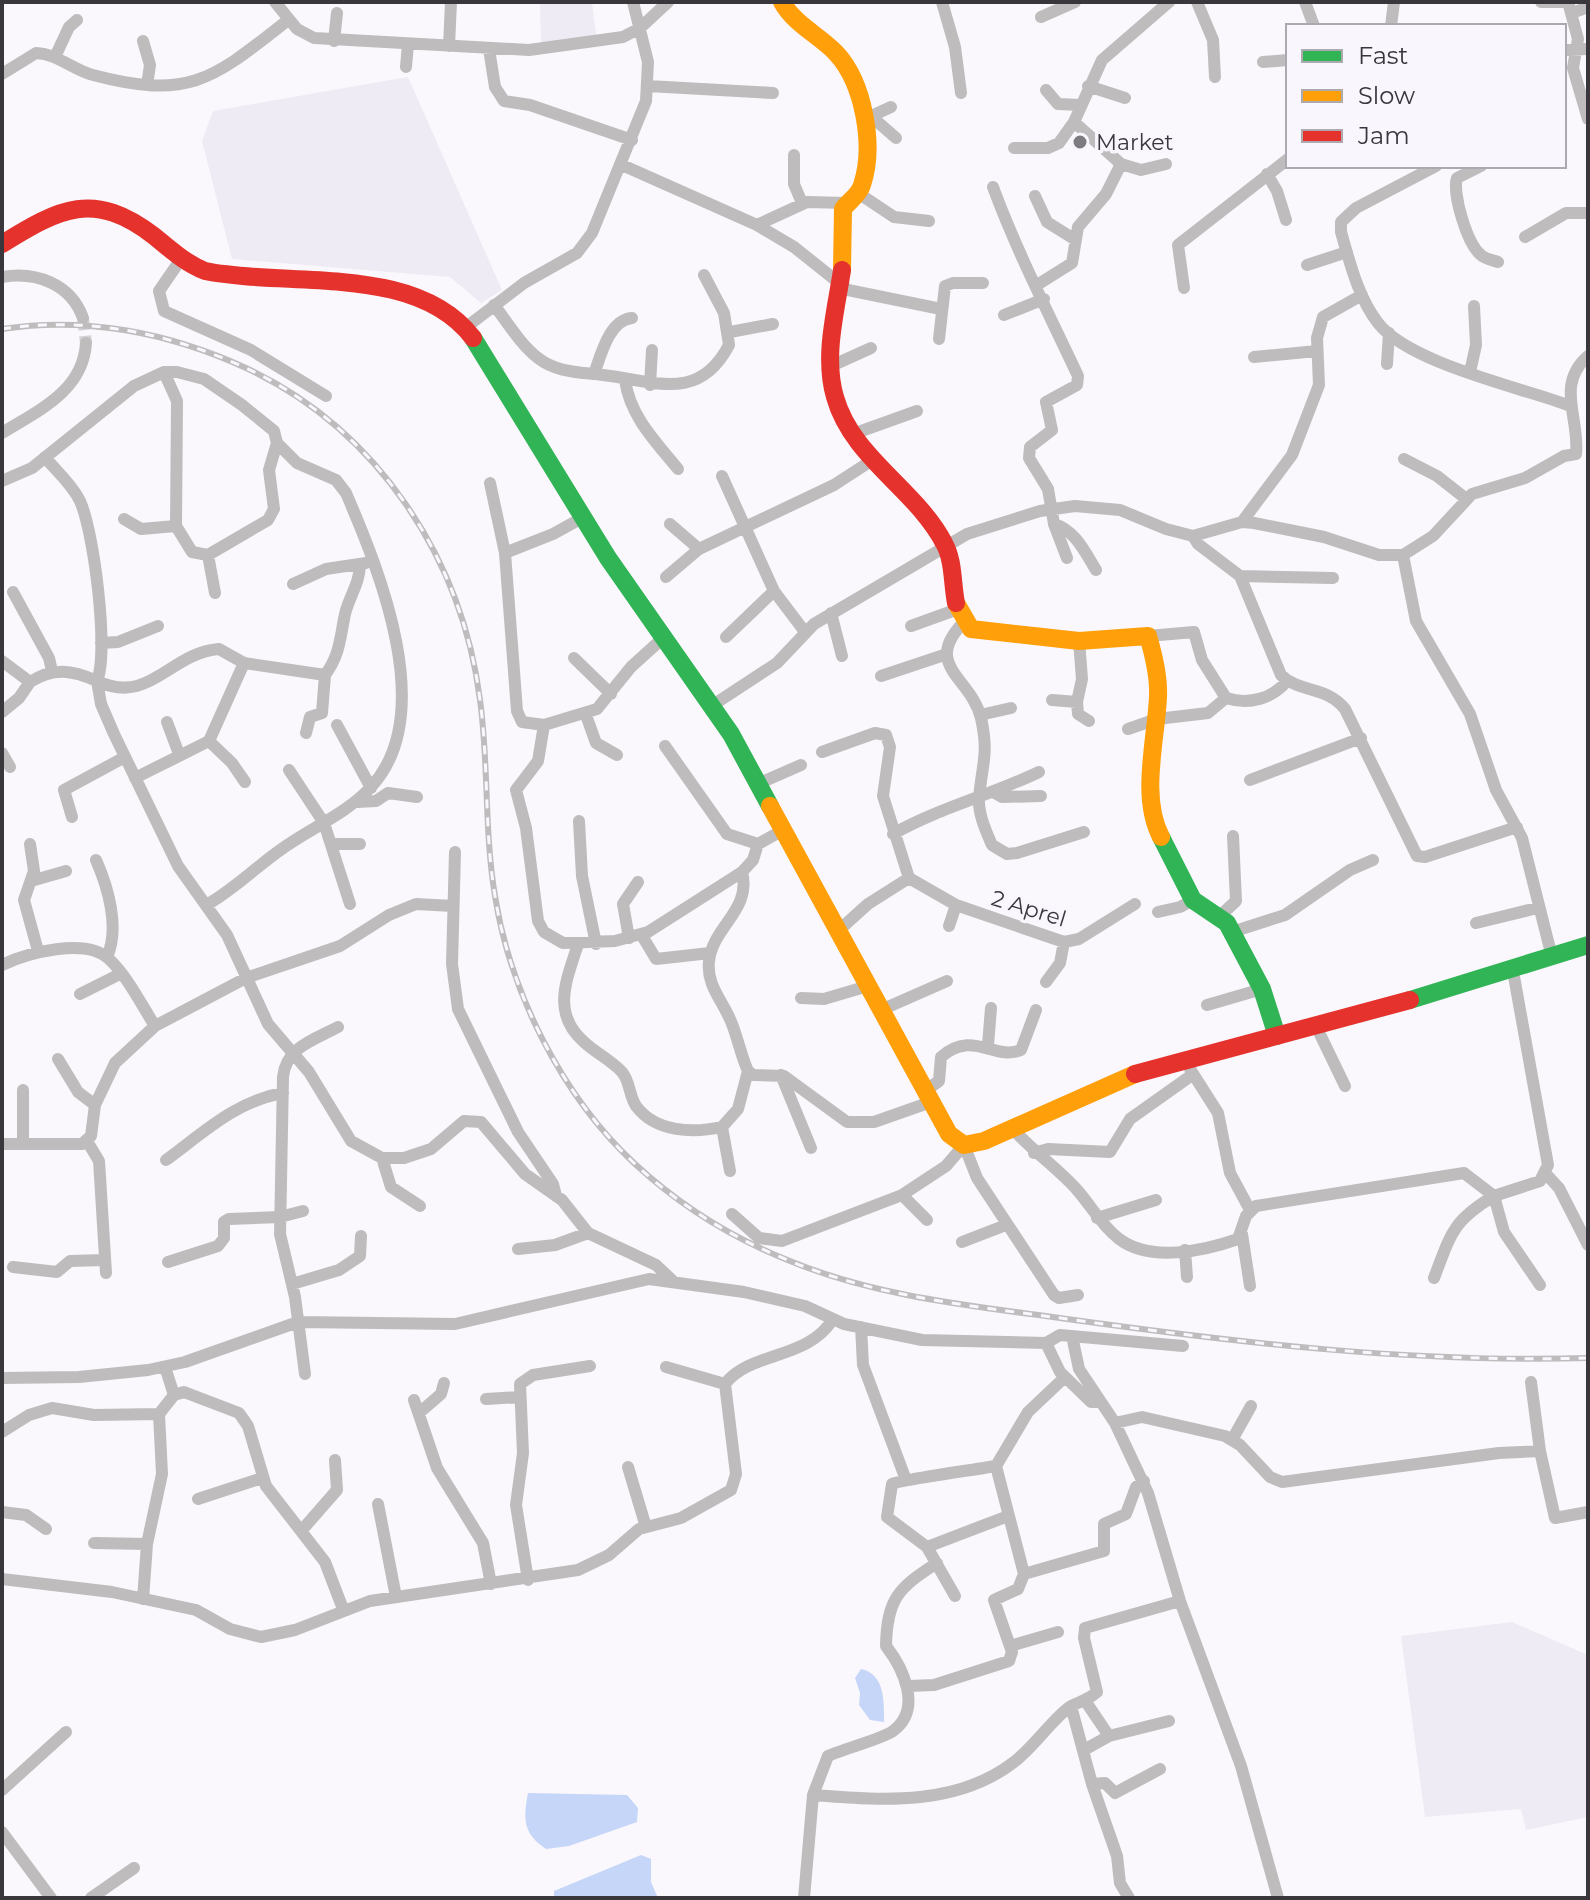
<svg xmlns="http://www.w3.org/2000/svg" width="1590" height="1900" viewBox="0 0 1590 1900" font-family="Montserrat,sans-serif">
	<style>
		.built { fill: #eeebf5 }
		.water { fill: #c6d6f8 }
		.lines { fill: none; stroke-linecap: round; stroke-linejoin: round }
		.street-tunnel { stroke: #d3d1d6; stroke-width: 12; stroke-dasharray: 12 6; stroke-linecap: butt }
		.street { stroke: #bebcbc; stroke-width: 12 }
		.fast { stroke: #30b455; stroke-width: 18 }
		.slow { stroke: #ff9f0a; stroke-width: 18 }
		.jam { stroke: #e5322d; stroke-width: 18 }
		.rail-casing { stroke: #bebcbd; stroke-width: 6 }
		.rail { stroke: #f9f6fe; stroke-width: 3; stroke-dasharray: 9; stroke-linecap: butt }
		.poi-dot { fill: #7d7b7f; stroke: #f9f6fe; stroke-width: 3 }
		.labels { text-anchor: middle; stroke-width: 7; stroke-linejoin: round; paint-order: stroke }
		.poi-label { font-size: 22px; fill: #39373c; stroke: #f9f6fe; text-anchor: start }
		.street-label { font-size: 22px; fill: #39373c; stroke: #f9f6fe }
	</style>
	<rect width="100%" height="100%" fill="#faf8fc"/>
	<!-- built -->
	<path class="built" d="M 540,2 L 592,2 L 596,35 L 541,43 Z
		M 408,77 L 502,290 L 481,303 L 450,277 L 232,259 L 202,141 L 213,111 Z
		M 1512,1622 L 1588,1655 L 1588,1817 L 1526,1830 L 1521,1809 L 1425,1817 L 1401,1636 Z"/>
	<!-- water -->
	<path class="water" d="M 861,1669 C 885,1674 884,1701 884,1722 L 870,1720 L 859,1705 L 860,1693 L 855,1678 Z
		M 528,1793 L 627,1795 L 638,1808 L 637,1822 L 569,1846 L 546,1849 C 523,1834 523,1819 528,1793 Z
		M 641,1855 L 651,1859 L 651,1882 L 658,1898 L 554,1898 L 554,1891 Z"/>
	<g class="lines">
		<!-- street-tunnel -->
		<path class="street-tunnel" d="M 83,318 L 86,343"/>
		<!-- street -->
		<path class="street" d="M 275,2 L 297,29 L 314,38 L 529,50 L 623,37 L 640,28 L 668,2
			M 942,2 L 955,47 L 961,93
			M 1197,2 L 1213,40 L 1215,77
			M 1305,2 L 1314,26
			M 1541,2 L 1564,2
			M 1568,2 L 1578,39 L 1573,68 L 1588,119
			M 1572,13 L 1588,7
			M 1041,17 L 1075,2
			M 1391,26 L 1394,2
			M 143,41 L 150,65 L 147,85
			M 334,41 L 337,13
			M 449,46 L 451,2
			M 489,49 L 495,87 L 504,101 L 530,105 L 632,140
			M 1564,50 L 1588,49
			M 55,57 L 69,27 L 77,20
			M 1263,62 L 1288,60
			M 406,67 L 408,44
			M 2,74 L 36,53 C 58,54 73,70 93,75 C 191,101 214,78 288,20
			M 648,86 L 773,93
			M 1088,86 L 1125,98
			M 1046,90 L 1058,104 L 1081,105
			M 872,117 L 896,138
			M 867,118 L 891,107
			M 1014,148 L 1048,148 L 1059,143 L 1074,122 L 1102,60 L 1169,2
			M 794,155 L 794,184 L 802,203
			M 1121,164 L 1141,170 L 1166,164
			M 622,165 L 757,225 L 794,247 L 848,290 L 941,309
			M 1436,166 L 1356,208 L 1341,222 L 1341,232 C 1350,263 1358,297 1378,323 C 1409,363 1519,387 1568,405
			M 1481,166 L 1457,178 C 1452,193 1467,244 1481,255 C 1485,259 1492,260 1498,262
			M 1267,174 L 1277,191 L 1286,220
			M 993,187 C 1017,252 1049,314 1078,376 L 1077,385 L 1046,402 L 1052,430 L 1030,447 L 1029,458 L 1048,489 L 1054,524 C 1075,530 1085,552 1096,570
			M 858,193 L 894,217 L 929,221
			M 1035,196 L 1047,222 L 1074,239
			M 757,225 L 807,202 L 846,203
			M 1525,237 L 1566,213 L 1588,213
			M 181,259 L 159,291 L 164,311 L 251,350 L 326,396
			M 1307,265 L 1347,252
			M 2,277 C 36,271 71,284 83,318
			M 1037,285 L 1072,263 L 1078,227 L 1106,194 L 1121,164 L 1074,122
			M 1184,288 L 1178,245 L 1288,159
			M 494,305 C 508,323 520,344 538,358 C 557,373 581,372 603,375 C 654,381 699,403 729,345 L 724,313 L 704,275
			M 1004,315 L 1044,299
			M 465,328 L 524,283 L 577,253 L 592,233 L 646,101 L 648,62 L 633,2
			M 730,332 L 773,324
			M 939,339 L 945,286 L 953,283 L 983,283
			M 1254,357 L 1317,351
			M 1387,364 L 1389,333
			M 829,367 L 871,348
			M 164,372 L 177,401 L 176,526 L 192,552 L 208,555 L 268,520 L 274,509 L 269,470 L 277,443
			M 1470,372 L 1476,345 L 1474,306
			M 594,374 C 601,355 609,320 632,318
			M 625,380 C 630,416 655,441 678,469
			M 650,385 L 652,350
			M 2,433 C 39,410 83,391 86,343
			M 853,434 L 917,411
			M 1576,454 C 1580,418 1555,385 1588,356
			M 45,457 C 56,471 72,484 80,501 C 94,532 109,651 97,681 C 150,706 169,653 219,649 L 244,663 L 325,675 L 322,713 L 310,717 L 306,733
			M 1404,459 L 1437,476 L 1465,498
			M 722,476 L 774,591 L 805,632
			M 2,481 L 32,468 L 134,386 L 164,372 L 177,372 L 204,379 L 242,405 L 274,431 L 277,443 L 297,463 L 336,480 L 346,493 C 380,572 438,715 371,787 C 347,813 315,826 286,846 C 259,864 236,888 208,904
			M 490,483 L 505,553
			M 582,518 L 553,534 L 505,553 L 517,711 L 522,722 L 544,725 L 597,709 L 631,667 L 663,638
			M 124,519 L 141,529 L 176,526
			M 1242,522 L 1292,455 L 1319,385 L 1317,338 L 1323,317 L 1362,295
			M 670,524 L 699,549
			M 1054,524 L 1067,558
			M 1193,536 L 1198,544 L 1240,576 L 1281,675 C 1299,693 1327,686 1345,709 L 1417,856 L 1425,857 L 1517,827
			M 208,555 L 215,593
			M 1403,555 L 1416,621 L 1470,714 L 1496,790 L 1522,838 L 1552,957
			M 1240,576 L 1333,578
			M 666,577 L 699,549 L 834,485 L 874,459
			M 293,584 L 326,569 L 366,563
			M 13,592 L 49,658 L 52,671
			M 831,613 L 842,656
			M 963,623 C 922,666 971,677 981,718 C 989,754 982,764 979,798 C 978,814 986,831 992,845 L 1007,854 L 1017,853 L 1084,832
			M 911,626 L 958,609
			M 1148,636 L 1194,632 L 1202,660 L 1226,698 C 1249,705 1272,699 1287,681
			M 726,637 L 774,591
			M 1079,641 L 1082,679 L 1077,702 L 1078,714 L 1089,721
			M 101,643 L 118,642 L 158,626
			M 574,658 L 611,694
			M 2,661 L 30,682 C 54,667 72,670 97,681 L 101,704 L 114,734 L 178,866 L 227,935 L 268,1024 L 309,1072 L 351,1141 L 382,1158 L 404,1158 L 431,1149 L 464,1121 L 481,1122 L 525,1174 L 562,1200 L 588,1233 L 656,1265 L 674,1282
			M 325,675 C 340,655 340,638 345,614 C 349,597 360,583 360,564
			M 881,676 L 947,654
			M 1052,700 L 1077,702
			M 713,705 L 777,663 L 814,624 L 967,534 L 1040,511 L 1075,506 L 1120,510 L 1166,529 L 1193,536 L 1242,522 L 1254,523 L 1324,537 L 1379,555 L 1403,555 L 1433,536 L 1472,494 L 1525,478 L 1564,456 L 1576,454
			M 2,712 L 19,698 L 30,682
			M 586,715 L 596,743 L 617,755
			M 980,715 L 1011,708
			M 167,722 L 179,754
			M 337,725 L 371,788
			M 544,725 L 538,761 L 516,790 L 526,828 L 538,921 L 544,932 L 563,943 L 615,941 L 648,932 L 742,872
			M 1128,729 L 1157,719 L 1208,713 L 1226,698
			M 209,741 L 232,763 L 245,782
			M 665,746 L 727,834 L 758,844
			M 822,752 L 875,733 L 886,735 L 890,747 L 883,796 L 909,878
			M 2,753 L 10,767
			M 289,770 L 324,823 L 350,904
			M 135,778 L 209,741 L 244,663
			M 1250,780 L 1361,738
			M 760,783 L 801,765
			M 995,793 L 1002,797 L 1041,796
			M 357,802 L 376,801 L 388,793 L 417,797
			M 72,817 L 64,790 L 125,757
			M 579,821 L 582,876 L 596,944
			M 783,830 L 758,844 L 753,860 L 742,872 C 752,910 713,926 709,961 C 706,986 724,1002 732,1024 C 738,1039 741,1056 748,1071 L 753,1075 L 784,1076 L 847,1122 L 874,1122 L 931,1102
			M 893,834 C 939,808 991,795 1039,772
			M 30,844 L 34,871 L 24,900 L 38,951
			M 332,844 L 360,844
			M 455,852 L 452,964 L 458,1009 L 518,1132 L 553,1184 L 556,1196
			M 96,860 C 108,887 120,928 107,957
			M 31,881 L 66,871
			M 1158,912 L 1180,907 L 1193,900
			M 1220,916 L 1236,901 L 1233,836
			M 1476,923 L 1537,908
			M 949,926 L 956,905
			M 838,931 L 868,904 L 909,878 L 956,905 L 1064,942 L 1079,939 L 1135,904
			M 1232,932 L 1285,915 L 1350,870 L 1373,860
			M 641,934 L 656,959 L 710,953
			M 629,938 L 623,904 L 638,882
			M 578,944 C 567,979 551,1012 583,1041 C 594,1052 611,1060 622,1072 C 630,1081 629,1096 636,1106 C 656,1133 694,1133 722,1127 L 738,1109 L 748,1071
			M 2,965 C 27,953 86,937 109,959 C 128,977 141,1004 155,1026
			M 1513,971 L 1548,1165 L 1540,1181 L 1494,1196 L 1504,1232 L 1540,1285
			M 1046,982 L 1060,963 L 1064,942
			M 80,994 L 120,974
			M 801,998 L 824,999 L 868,986
			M 1207,1005 L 1262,989
			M 881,1010 L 947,981
			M 1316,1026 L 1345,1086
			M 988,1045 L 991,1008
			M 58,1059 L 78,1092 L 95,1105
			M 1190,1069 L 1218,1113 L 1230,1173 L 1250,1210
			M 781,1075 L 811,1148
			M 23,1090 L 23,1144
			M 925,1091 L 939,1081 L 941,1057 C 973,1029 994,1061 1021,1050 L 1036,1010
			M 722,1127 L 730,1171
			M 1011,1127 C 1032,1151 1059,1169 1078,1191 C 1092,1207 1101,1225 1118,1238 C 1149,1263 1204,1251 1238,1239 L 1246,1216 L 1256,1206 L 1464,1173 L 1494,1196 C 1452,1221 1451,1234 1434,1278
			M 87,1141 L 99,1161 L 106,1273
			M 2,1144 L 82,1144 L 91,1136 L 95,1105 L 115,1063 L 155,1026 L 246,978 L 340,946 L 389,915 L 416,904 L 453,906
			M 964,1145 L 977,1178 L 1054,1295 L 1059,1298 L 1078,1295
			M 1034,1153 L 1048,1149 L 1110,1152 L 1130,1119 L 1192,1075
			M 382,1158 L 391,1187 L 420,1206
			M 166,1160 C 203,1133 236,1101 283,1093
			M 1546,1174 L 1559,1188 L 1588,1245
			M 902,1195 L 927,1220
			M 732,1214 L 759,1238 L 782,1241 L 902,1195 L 946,1166 L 964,1145
			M 1097,1218 L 1156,1200
			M 1242,1234 L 1250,1286
			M 962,1242 L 1006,1225
			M 518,1249 L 555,1245 L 588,1233
			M 1185,1250 L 1187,1277
			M 168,1262 L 218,1246 L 224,1238 L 224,1222 L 229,1219 L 280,1217 L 303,1211
			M 13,1267 L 57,1272 L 70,1261 L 105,1260
			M 292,1284 L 339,1270 L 360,1256 L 361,1236
			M 861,1327 L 863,1365 L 906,1480
			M 1072,1336 L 1079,1369 L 1115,1423 L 1148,1493 L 1180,1601 L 1241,1766 L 1278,1898
			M 1046,1343 L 1060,1335 L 1183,1346
			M 165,1367 L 174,1395
			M 666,1367 L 725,1384
			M 305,1374 L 295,1297 L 280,1234 L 283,1077 C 286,1047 314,1040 338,1027
			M 2,1378 L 79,1377 L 148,1370 L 185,1362 L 298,1322 L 455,1324 L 649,1279 L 744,1292 L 805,1306 L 844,1324 L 922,1340 L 1046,1343 L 1060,1372 L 1091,1402 L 1099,1402
			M 1531,1382 L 1540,1451
			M 486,1399 L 519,1397
			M 414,1400 L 437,1468 L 483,1543 L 491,1584
			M 419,1413 L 441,1394 L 444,1383
			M 1115,1423 L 1142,1417 L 1225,1436 L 1240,1445 L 1270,1477 L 1282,1482 L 1499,1453 L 1540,1451 L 1555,1518 L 1588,1512
			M 2,1432 L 29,1415 L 52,1408 L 94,1415 L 159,1414 L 174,1395 L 184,1392 L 239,1413 L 248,1426 L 266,1486 L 325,1562 L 343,1609
			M 1232,1440 L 1251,1406
			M 996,1466 L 1024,1574
			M 628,1467 L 646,1527
			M 198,1499 L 262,1478
			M 378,1504 L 396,1597
			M 2,1512 L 26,1515 L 46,1529
			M 302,1530 L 337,1490 L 335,1460
			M 94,1543 L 147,1544
			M 927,1547 L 1008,1516
			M 937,1563 C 898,1588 887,1599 886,1646 C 903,1668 923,1709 893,1731 C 882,1739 843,1749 828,1756 L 813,1795 C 881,1800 956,1807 1014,1762 C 1033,1748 1054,1717 1071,1706 C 1081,1701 1088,1700 1097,1692 L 1084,1638 L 1085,1628 L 1180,1601
			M 2,1579 L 112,1592 L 196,1610 L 230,1629 L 261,1637 L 295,1630 L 370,1601 L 578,1570 L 609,1555 L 639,1529 L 681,1518 L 731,1490 L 736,1474 L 725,1384 C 750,1351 808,1360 833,1319
			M 528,1580 L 516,1505 L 523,1453 L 520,1384 L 533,1375 L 590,1366
			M 955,1596 L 927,1547 L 887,1517 L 892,1484 C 898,1480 980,1469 996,1466 L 1028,1412 L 1064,1378
			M 143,1599 L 147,1544 L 162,1474 L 159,1414
			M 1010,1646 L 1058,1632
			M 908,1686 L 934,1685 L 1009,1661 L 1012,1652 L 994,1600 L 1018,1589 L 1024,1574 L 1104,1551 L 1104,1524 L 1126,1514 L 1136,1487 L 1144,1481
			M 1086,1702 L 1109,1736
			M 1071,1706 L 1092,1784 L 1117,1856 L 1120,1883 L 1129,1898
			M 1084,1750 L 1109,1736 L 1169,1721
			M 1092,1784 L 1105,1783 L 1115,1793 L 1160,1769
			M 2,1790 L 66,1732
			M 2,1832 L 51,1898
			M 91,1898 L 134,1868
			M 804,1898 L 813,1795"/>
		<!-- fast -->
		<path class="fast" d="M 473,338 L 608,558 L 731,734 L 770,806
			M 1161,837 L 1193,900 L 1227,923 L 1262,989 L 1277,1036
			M 1410,1000 L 1588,945"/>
		<!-- slow -->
		<path class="slow" d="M 782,2 C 795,25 819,35 836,53 C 864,83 875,146 862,185 C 859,195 849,201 843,209 L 842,270
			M 956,603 L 971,629 L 1079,641 L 1148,636 C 1154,656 1159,676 1158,697 C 1156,741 1140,797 1161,837
			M 770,806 L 949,1134 L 964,1145 L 984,1141 L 1135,1074"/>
		<!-- jam -->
		<path class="jam" d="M 2,244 C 60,208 94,190 154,236 C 170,249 185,263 205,271 C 289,288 416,263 473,338
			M 842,270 C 836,311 823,356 835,397 C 852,458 916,489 944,543 C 954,561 952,583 956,603
			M 1135,1074 L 1410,1000"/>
		<!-- rail casing -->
		<g class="rail-casing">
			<path id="rail" d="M 2,329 C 86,316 170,333 246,368 C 377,429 462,558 480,700 C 489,765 484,831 495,896 C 510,992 562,1096 634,1163 C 680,1206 732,1238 790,1261 C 877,1297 974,1306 1067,1319 C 1240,1343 1413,1363 1588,1358"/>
		</g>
		<!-- rail -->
		<use href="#rail" class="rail"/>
	</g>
	<!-- markers -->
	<circle class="poi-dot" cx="1080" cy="142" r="8"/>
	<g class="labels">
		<!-- poi labels -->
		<g class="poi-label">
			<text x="1096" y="150">Market</text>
		</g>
		<!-- street labels -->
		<g class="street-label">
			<text transform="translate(1029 908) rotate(17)" y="8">2 Aprel</text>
		</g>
	</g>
	<!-- border -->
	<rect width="1590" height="1900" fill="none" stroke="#39373c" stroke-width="8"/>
	<!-- legend -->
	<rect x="1286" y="24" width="280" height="144" fill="#f9f6fe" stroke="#acaab0" stroke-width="2"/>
	<rect x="1302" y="50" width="40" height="12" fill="#30b455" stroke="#acaab0" stroke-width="2"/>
	<text x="1358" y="64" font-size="24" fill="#39373c">Fast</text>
	<rect x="1302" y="90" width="40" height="12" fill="#ff9f0a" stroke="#acaab0" stroke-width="2"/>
	<text x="1358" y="104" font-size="24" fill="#39373c">Slow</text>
	<rect x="1302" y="130" width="40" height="12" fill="#e5322d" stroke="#acaab0" stroke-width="2"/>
	<text x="1358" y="144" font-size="24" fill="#39373c">Jam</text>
</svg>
